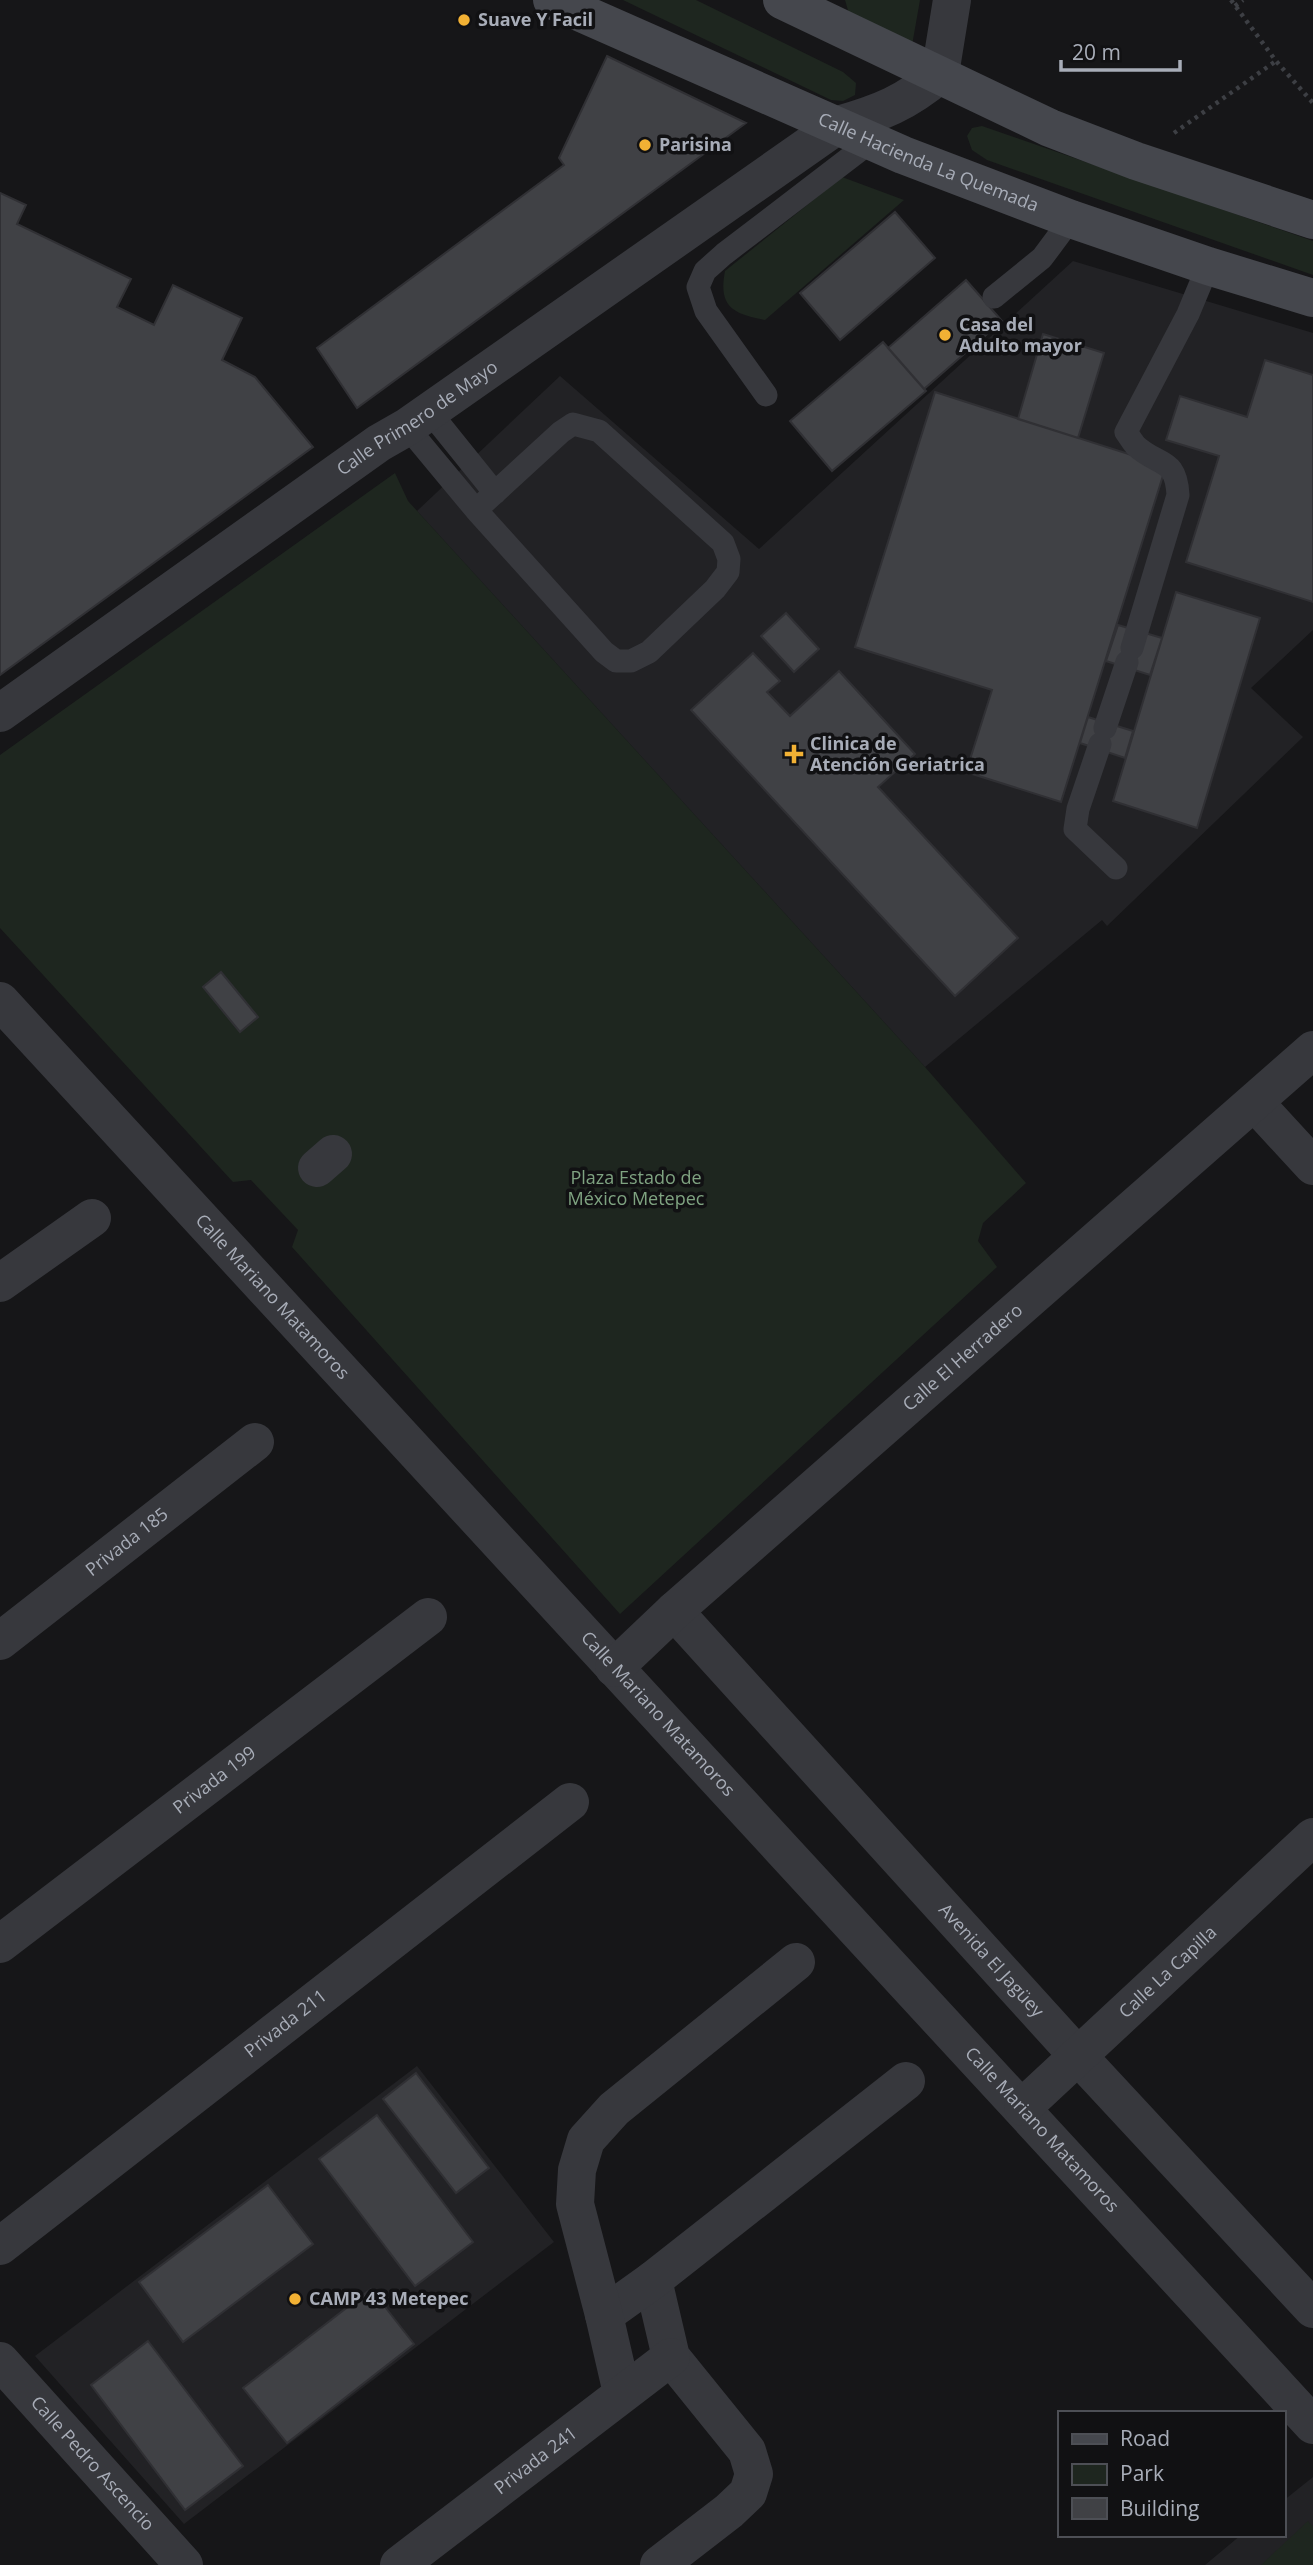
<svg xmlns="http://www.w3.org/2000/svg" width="1313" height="2565" viewBox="0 0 1313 2565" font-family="'Open Sans',sans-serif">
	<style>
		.built { fill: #222225 }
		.green { fill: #1e261f }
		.building { fill: #404145; stroke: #303034; stroke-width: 2 }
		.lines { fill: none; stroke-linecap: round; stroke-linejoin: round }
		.path { stroke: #3d3f44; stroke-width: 4.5; stroke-dasharray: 3.5 5; stroke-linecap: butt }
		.lane { stroke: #37383d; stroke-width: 23 }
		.street { stroke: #37383d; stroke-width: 38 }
		.secondary { stroke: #45474d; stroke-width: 38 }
		.poi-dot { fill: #f2b134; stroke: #111113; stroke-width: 2.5 }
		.labels { text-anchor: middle; stroke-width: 7; stroke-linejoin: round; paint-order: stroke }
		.poi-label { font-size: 18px; font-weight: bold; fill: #a8adb8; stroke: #111113; text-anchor: start }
		.street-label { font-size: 18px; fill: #a8adb8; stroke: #111113 }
		.park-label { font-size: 18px; fill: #7fa381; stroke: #111113 }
	</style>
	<rect width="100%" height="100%" fill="#161618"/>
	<!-- built -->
	<path class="built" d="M 1073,261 L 1313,333 L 1313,630 L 1251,688 L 1303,737 L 1107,926 L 1102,920 L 925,1067 L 417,511 L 560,376 L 759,549 Z
		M 417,2066 L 554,2242 L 184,2524 L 35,2356 Z
		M 1313,2477 L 1313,2565 L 1205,2565 L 1241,2535 L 1283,2535 L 1283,2501 Z"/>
	<!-- green -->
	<path class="green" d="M 623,0 L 696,0 L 843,72 L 856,83 L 855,95 L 843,101 L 831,100 Z
		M 845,0 L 920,0 L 911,51 L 854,31 Z
		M 982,126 L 1313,241 L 1313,275 L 987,160 L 972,150 L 967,136 L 972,128 Z
		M 842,177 L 904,200 L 765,320 C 733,314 718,307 725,271 Z
		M 395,473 L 408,501 L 925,1067 L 1026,1183 L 983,1223 L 978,1241 L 997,1267 L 620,1614 L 292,1247 L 298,1230 L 251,1180 L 233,1182 L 0,928 L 0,755 Z
		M 1308,2521 L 1313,2527 L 1313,2565 L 1261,2565 Z"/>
	<!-- building -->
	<path class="building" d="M 607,56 L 746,123 L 357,408 L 317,348 L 564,165 L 559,158 Z
		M 0,193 L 26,205 L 17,224 L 131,279 L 117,307 L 154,325 L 173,285 L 242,318 L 222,360 L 255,377 L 313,447 L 0,675 Z
		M 895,212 L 935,258 L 840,340 L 800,293 Z
		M 966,280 L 1002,321 L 924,389 L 888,348 Z
		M 1043,334 L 1104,353 L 1078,438 L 1018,419 Z
		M 883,342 L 926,391 L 832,471 L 790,421 Z
		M 1265,360 L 1313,375 L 1313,602 L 1186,562 L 1219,456 L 1166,440 L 1180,396 L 1247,417 Z
		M 935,392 L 1166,466 L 1061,802 L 966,772 L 992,690 L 855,647 Z
		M 1176,592 L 1260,618 L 1197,828 L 1113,801 Z
		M 786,613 L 819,649 L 794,672 L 761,636 Z
		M 1118,625 L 1162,638 L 1150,675 L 1106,661 Z
		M 753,653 L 780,681 L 767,692 L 790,716 L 839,671 L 915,754 L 878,787 L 1018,938 L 955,996 L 691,710 Z
		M 1088,717 L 1133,731 L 1125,758 L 1080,743 Z
		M 221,972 L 258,1017 L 240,1032 L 203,987 Z
		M 416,2073 L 489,2168 L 456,2193 L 383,2099 Z
		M 377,2115 L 473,2242 L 415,2286 L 319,2159 Z
		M 268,2185 L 313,2244 L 183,2342 L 139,2282 Z
		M 371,2289 L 414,2344 L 287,2443 L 243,2388 Z
		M 148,2341 L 243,2466 L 185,2510 L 91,2385 Z"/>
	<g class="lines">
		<!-- path -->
		<path class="path" d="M 1231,0 L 1276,61 L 1313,103
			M 1235,6 L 1243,0
			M 1174,133 L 1276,61"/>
		<!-- lane -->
		<path class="lane" d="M 994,297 L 1042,258 L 1071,219
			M 766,395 L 706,311 L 698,287 L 705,271 L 724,254 L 873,140
			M 429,411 L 495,493
			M 407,427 L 476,510 L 604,652 L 616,661 L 631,661 L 649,652 L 715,589 L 728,572 L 729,559 L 723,543 L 599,431 L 573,424 L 561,432 L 476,510
			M 1132,648 L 1178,495 C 1176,457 1159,467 1136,446 C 1133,443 1129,436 1126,432 L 1188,314 L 1208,266
			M 1105,728 L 1127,662
			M 1100,744 L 1078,809 L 1075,829 L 1116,868"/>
		<!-- street -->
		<g class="street">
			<path id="s1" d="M 0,713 L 379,443 L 407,427 L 838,125 C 880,113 906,103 940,74 L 952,0"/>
			<path id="s2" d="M 0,1001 C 437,1477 878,1949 1313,2425"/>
			<path d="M 1255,1103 L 1313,1166"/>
			<path d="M 317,1168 L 333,1154"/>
			<path d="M 0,1283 L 92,1218"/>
			<path id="s3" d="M 674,1611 L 1077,2055 L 1313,2309"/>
			<path id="s4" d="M 0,1641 L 255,1442"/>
			<path id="s5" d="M 614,1668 L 674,1611 L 1313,1050"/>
			<path id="s6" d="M 0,1944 L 428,1617"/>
			<path id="s7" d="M 1023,2107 L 1313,1837"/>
			<path id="s8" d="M 0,2246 L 570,1802"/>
			<path d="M 653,2280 L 671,2357 L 747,2451 L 754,2474 L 748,2493 L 729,2511 L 659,2565"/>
			<path d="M 604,2315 L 653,2280 L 906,2081"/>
			<path id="s9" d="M 0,2361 L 184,2565"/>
			<path d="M 622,2393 L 604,2315 L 575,2204 L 577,2170 L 586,2140 L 614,2109 L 796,1962"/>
			<path id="s10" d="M 399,2565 L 671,2357"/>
		</g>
		<!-- secondary -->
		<g class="secondary">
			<path id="s11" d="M 552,0 L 903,155 L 1071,219 L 1208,266 L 1313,298"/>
			<path d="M 782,0 L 1050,128 L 1136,161 L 1313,220"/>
		</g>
	</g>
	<!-- markers -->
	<g class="poi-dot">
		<circle cx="464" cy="20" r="7"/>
		<circle cx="645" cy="145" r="7"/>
		<circle cx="945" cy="335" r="7"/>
		<path d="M790.5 743.5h7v7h7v7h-7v7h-7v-7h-7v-7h7z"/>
		<circle cx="295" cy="2299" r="7"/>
	</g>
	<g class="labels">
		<!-- poi labels -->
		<g class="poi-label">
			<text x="478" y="26">Suave Y Facil</text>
			<text x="659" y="151">Parisina</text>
			<text x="959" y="331">Casa del<tspan x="959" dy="21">Adulto mayor</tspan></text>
			<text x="810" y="750">Clinica de<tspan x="810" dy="21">Atención Geriatrica</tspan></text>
			<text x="309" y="2305">CAMP 43 Metepec</text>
		</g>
		<!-- street labels -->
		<g class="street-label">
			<text dy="6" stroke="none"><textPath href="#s11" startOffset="410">Calle Hacienda La Quemada</textPath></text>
			<text dy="6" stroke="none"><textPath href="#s1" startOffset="511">Calle Primero de Mayo</textPath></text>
			<text dy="6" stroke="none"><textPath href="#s2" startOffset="402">Calle Mariano Matamoros</textPath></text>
			<text dy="6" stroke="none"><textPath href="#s5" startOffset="467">Calle El Herradero</textPath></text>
			<text dy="6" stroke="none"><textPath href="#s4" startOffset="161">Privada 185</textPath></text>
			<text dy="6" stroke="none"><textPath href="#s2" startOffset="970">Calle Mariano Matamoros</textPath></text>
			<text dy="6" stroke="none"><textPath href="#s6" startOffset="270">Privada 199</textPath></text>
			<text dy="6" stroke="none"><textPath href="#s3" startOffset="472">Avenida El Jagüey</textPath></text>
			<text dy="6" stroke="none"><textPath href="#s7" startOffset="198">Calle La Capilla</textPath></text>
			<text dy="6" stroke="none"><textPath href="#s8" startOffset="362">Privada 211</textPath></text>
			<text dy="6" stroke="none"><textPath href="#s2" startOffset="1536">Calle Mariano Matamoros</textPath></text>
			<text dy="6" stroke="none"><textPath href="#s10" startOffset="172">Privada 241</textPath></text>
			<text dy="6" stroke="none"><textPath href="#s9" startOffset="138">Calle Pedro Ascencio</textPath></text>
		</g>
		<!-- park labels -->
		<g class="park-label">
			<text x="636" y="1184">Plaza Estado de<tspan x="636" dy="21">México Metepec</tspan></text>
		</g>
	</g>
	<!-- legend -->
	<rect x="1058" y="2411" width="228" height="126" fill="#111113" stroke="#4d4f55" stroke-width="2"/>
	<rect x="1072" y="2434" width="35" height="10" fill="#45474d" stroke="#4d4f55" stroke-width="2"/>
	<text x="1120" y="2446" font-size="21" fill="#a8adb8">Road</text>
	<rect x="1072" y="2464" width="35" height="21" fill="#1e261f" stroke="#4d4f55" stroke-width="2"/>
	<text x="1120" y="2481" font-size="21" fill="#a8adb8">Park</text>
	<rect x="1072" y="2498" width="35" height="21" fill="#404145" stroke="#4d4f55" stroke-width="2"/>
	<text x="1120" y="2516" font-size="21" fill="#a8adb8">Building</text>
	<!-- scale -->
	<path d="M1061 60v10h119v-10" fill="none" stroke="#a8adb8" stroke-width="3.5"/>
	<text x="1072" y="60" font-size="21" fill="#a8adb8" stroke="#111113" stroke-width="5" paint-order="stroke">20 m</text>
</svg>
